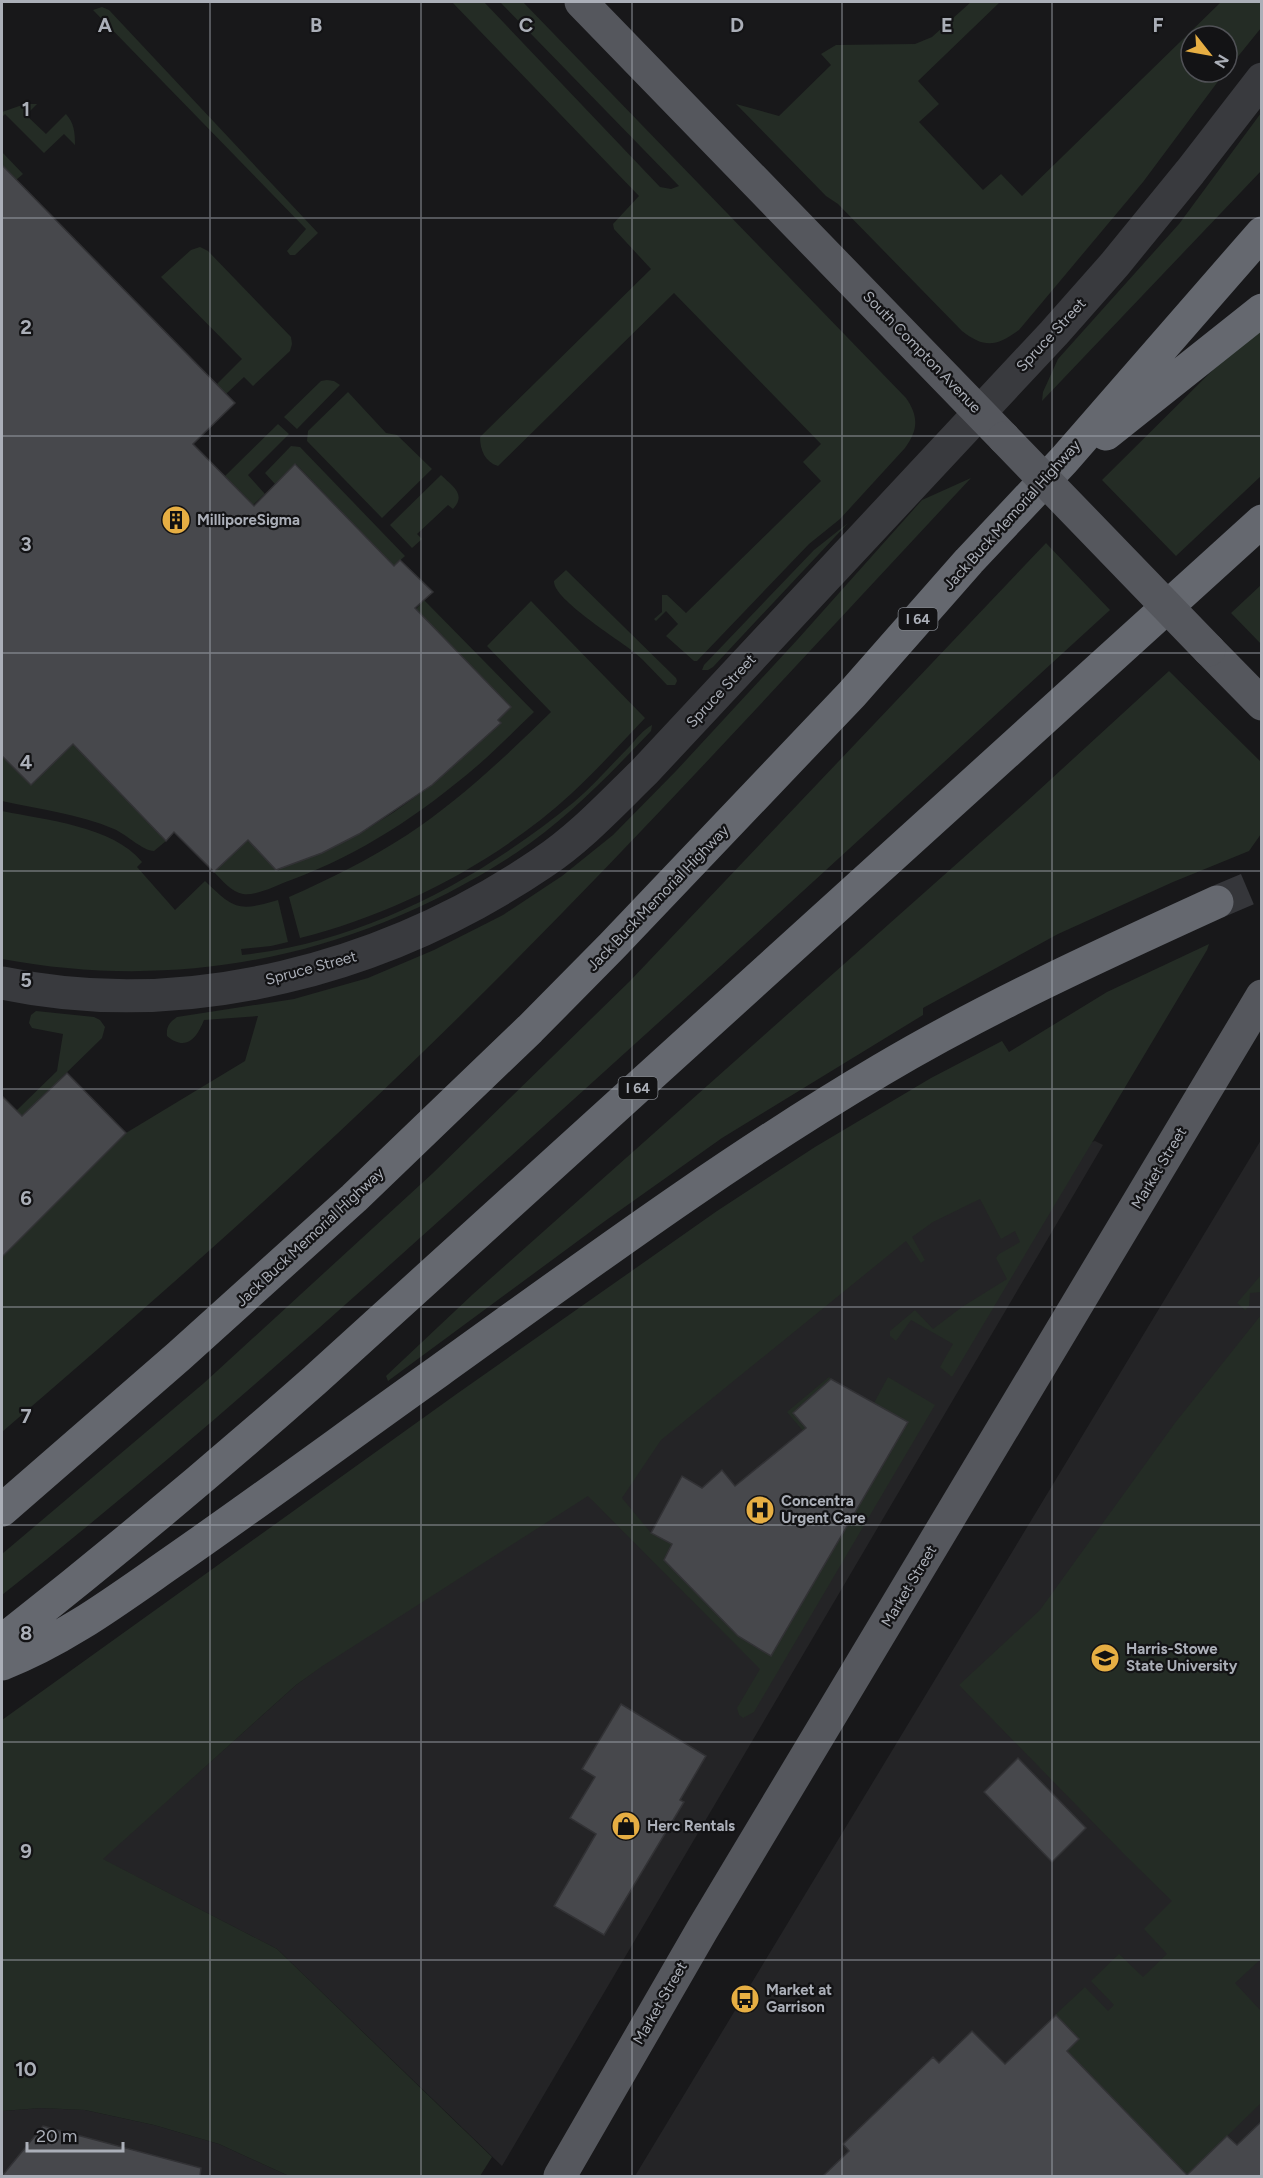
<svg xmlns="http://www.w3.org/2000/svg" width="1263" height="2178" viewBox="0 0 1263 2178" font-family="Figtree,sans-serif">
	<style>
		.built { fill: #242426 }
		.green { fill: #242c25 }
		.building { fill: #47484c; stroke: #323235; stroke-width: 1.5 }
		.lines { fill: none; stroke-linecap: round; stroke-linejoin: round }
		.highway-tunnel { stroke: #35363a; stroke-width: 33; stroke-dasharray: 33 16; stroke-linecap: butt }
		.minor { stroke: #393a3e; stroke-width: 33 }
		.major { stroke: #55575d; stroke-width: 33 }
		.highway { stroke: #65686f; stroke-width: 33 }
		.major-bridge { stroke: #55575d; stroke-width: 33 }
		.grid { fill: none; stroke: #abafb8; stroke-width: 1.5; stroke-opacity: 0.55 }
		.labels { text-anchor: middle; stroke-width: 4.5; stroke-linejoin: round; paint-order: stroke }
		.shield { fill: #131315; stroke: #7d8087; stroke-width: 1.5 }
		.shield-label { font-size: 14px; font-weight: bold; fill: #abafb8 }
		.street-label { font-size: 15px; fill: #abafb8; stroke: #131315 }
		.poi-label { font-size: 15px; font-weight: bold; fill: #abafb8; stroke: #131315; text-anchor: start }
		.grid-label { font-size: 20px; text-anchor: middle; font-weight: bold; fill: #abafb8; stroke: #131315; stroke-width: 4.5; stroke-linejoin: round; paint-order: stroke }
	</style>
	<rect width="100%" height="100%" fill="#18181a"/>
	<!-- built -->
	<path class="built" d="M 1261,1140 L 1261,2176 L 635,2176 Z
		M 1095,1141 L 1103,1145 L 502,2166 L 277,1949 L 102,1859 L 296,1685 L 949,1204 L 1062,1152 Z
		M 41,2108 L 85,2110 L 154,2125 L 219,2144 L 289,2176 L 2,2176 L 2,2111 Z"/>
	<!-- green -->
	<path class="green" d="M 452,2 L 484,2 L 660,187 L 671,189 L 679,186 L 500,2 L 523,2 L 906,398 C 919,417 918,430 905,448 L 840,519 L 809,544 L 697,661 L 694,661 L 666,636 L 678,624 L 666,611 L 656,621 L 654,619 L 662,612 L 662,595 L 667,595 L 686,613 L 821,481 L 803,462 L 821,444 L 674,293 L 498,466 C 485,462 480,450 480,437 L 651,269 L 614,229 L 613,224 L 639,196 Z
		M 971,2 L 1000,2 L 918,81 L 939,104 L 919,122 L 983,190 L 1001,174 L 1022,196 L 1221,2 L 1262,2 L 1261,28 L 1227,70 L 1227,36 L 1191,36 L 1191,72 L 1225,72 L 1143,182 L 1019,330 C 997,346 985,349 962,331 L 838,204 L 826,196 L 736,104 L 779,116 L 831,65 L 821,54 L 836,45 L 915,44 L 932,37 Z
		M 102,7 L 109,10 L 318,233 L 295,255 L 290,255 L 287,251 L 306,229 L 93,10 Z
		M 25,104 L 37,104 L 26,115 L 46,134 L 66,114 C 74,123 75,132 75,145 L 64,134 L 44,153 L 5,114 L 2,117 L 2,112 Z
		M 1261,113 L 1261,171 L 1042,401 L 1043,392 L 1058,359 L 1179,224 Z
		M 2,152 L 23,174 L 16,180 L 2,165 Z
		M 200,247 L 208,251 L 291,337 L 292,344 L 290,351 L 253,386 L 244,377 L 226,394 L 217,384 L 242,359 L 161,277 L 191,250 Z
		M 1261,329 L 1261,476 L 1176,556 L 1102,480 L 1227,356 Z
		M 327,380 L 334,381 L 340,385 L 297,429 L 284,417 L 321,381 Z
		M 348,392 L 386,433 L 397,435 L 432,469 L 382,518 L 307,441 L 308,431 Z
		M 278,424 L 289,434 L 248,475 L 265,494 L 253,505 L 225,476 Z
		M 291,446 L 300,447 L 405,556 L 394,566 L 296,464 L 275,484 L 265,473 Z
		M 441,475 C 452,486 467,494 453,509 L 448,505 L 417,534 L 422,539 L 412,548 L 390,525 Z
		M 971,478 C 790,671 613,868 423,1052 C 287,1184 145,1309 2,1432 L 2,1257 L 126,1133 L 245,1061 L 258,1016 L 204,1020 C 197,1038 186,1052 167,1036 C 166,1026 170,1022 177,1017 L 294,999 L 368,978 L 434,950 L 503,915 L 562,876 L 613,835 L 676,771 L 798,639 L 922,500 Z
		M 848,523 L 713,667 L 708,670 L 702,670 L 704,665 L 814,550 Z
		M 1046,543 L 1110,610 C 921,783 733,956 543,1127 C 366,1287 189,1447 2,1595 L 2,1554 L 204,1383 L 433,1173 L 630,981 Z
		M 566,570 L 676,678 L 677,681 L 675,685 L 667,685 C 656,674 646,662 634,652 C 618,639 553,599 554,581 Z
		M 1261,585 L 1261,644 L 1231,613 Z
		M 424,600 L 534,712 C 515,730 497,749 477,766 C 421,814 361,854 291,880 C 277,885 257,896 243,894 C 231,892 222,880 214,872 L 248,840 L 278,871 L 292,859 L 322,853 L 359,834 L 394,812 L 432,785 L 501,723 L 498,720 L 511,707 L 416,609 Z
		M 531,601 L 645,718 C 621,743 597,770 572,793 C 497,862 398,913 300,938 L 289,897 C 330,879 370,859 407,835 C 460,800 506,756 551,712 L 487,646 Z
		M 1169,671 L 1261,762 L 1261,834 L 1249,851 L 1173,882 L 1058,934 L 923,1008 L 923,1015 L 722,1138 L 605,1221 L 388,1381 L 386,1376 L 472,1295 L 1025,803 Z
		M 652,725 L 651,731 C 609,775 567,819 516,853 C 360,955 185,993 2,959 L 2,811 C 45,820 113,826 142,862 L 137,867 L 175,910 L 205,881 C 234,909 238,912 278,900 L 288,942 L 271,946 L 241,949 L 242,955 C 365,942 480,879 574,802 C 594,785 611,765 629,747 C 636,739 643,730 652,725 Z
		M 73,744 L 166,841 L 154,851 C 143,851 126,834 114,829 C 79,814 39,809 2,801 L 2,756 L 31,785 Z
		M 1209,944 L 1207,950 L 952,1377 L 940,1367 L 953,1344 L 911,1320 L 896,1341 L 890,1336 L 890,1331 L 915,1310 L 933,1329 L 962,1307 L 1007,1279 L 996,1258 L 999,1254 L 1020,1242 L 1015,1231 L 1001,1239 L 980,1199 L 933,1222 L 912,1237 L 925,1260 L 921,1263 L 906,1241 L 661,1440 L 622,1498 L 651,1533 L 672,1544 L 664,1560 L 738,1636 L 771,1656 L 908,1423 L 874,1403 L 888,1377 L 935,1405 L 754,1712 L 743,1718 L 739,1715 L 737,1708 L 760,1669 L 588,1496 L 324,1665 L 296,1685 L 103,1859 L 277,1949 L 492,2157 L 480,2176 L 289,2176 L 219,2144 L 154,2125 L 85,2110 L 41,2108 L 2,2111 L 2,1720 L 458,1393 L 717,1211 L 815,1147 L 931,1078 L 1002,1041 L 1009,1052 L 1107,992 Z
		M 36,1011 L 94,1017 L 100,1020 L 105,1027 L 102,1038 L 14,1124 L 2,1112 L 2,1101 L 4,1098 L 16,1111 L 57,1071 L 63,1034 L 32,1028 L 29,1023 L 31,1015 Z
		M 1261,1275 L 1261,1292 L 1250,1293 L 1249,1306 L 1245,1310 L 1237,1303 Z
		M 1261,1315 L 1262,1958 L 1235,1983 L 1261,2011 L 1261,2103 L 1187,2175 L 1067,2051 L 1079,2039 L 1055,2015 L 1085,1987 L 1108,2011 L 1114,2005 L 1091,1981 L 1119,1954 L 1143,1977 L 1167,1954 L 1144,1929 L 1172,1901 L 1126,1856 L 959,1685 L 1040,1610 L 1175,1423 Z
		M 829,1377 L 831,1379 L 793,1413 L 814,1436 L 804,1432 L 787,1412 Z"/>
	<!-- building -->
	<path class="building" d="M 2,165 L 235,403 L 193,444 L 254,506 L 295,464 L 394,566 L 400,560 L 433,592 L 415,608 L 511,707 L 498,720 L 501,723 L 432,785 L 359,834 L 322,853 L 276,870 L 248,840 L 214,872 L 174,832 L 166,841 L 73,744 L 31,785 L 2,756 Z
		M 67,1073 L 126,1133 L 2,1257 L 2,1096 L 22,1116 Z
		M 831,1379 L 908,1422 L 771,1656 L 738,1636 L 664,1560 L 672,1544 L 651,1533 L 682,1476 L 702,1488 L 722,1470 L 735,1486 L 806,1428 L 793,1413 Z
		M 621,1704 L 706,1756 L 680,1800 L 684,1802 L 604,1935 L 554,1906 L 596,1834 L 570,1818 L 595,1777 L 582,1769 Z
		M 1018,1758 L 1086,1828 L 1052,1862 L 984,1792 Z
		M 1056,2015 L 1079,2039 L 1067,2051 L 1187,2175 L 1227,2136 L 1237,2145 L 1262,2121 L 1262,2176 L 823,2176 L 849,2151 L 843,2144 L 933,2057 L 939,2063 L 972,2031 L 1005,2064 Z
		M 43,2126 L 201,2168 L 200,2176 L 2,2176 Z"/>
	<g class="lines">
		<!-- highway-tunnel -->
		<path class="highway-tunnel" d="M 1217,902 L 1262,883"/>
		<!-- minor -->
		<path class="minor" d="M 2,983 C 188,1022 387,968 542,863 C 580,838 612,803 644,772 L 1054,333 L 1115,264 L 1190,172 L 1262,79"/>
		<!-- major -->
		<path class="major" d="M 581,2 L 1004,438
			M 1209,650 L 1262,704
			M 560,2176 L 702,1930 L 1262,996"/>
		<!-- highway -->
		<path class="highway" d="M 1106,434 L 1262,310
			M 2,1510 L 179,1356 L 354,1198 L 530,1029 L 612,946 L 852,694 L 969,561 L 1064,460 L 1262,233
			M 2,1641 C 109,1557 213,1470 315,1380 L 1262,521
			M 2,1664 C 62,1641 116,1601 169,1564 C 260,1501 349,1435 439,1371 C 584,1267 727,1161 881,1070 C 989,1006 1103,954 1217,902"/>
		<!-- major-bridge -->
		<path class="major-bridge" d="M 1004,438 L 1209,650"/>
	</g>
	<!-- grid -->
	<path class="grid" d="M 210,2 L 210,2176M 421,2 L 421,2176M 632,2 L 632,2176M 842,2 L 842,2176M 1052,2 L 1052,2176M 2,218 L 1262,218M 2,436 L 1262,436M 2,653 L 1262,653M 2,871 L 1262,871M 2,1089 L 1262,1089M 2,1307 L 1262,1307M 2,1525 L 1262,1525M 2,1742 L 1262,1742M 2,1960 L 1262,1960"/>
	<!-- icons -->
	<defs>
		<g id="building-disc" transform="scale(1.5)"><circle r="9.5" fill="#e6ae43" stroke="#131315"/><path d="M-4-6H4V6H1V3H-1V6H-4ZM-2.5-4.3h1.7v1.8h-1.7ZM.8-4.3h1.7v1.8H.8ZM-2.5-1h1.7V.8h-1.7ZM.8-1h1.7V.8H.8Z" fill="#111"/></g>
		<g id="hospital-disc" transform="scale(1.5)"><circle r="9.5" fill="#e6ae43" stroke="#131315"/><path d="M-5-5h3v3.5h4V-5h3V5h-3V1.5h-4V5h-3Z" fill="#111"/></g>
		<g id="university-disc" transform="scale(1.5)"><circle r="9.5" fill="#e6ae43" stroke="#131315"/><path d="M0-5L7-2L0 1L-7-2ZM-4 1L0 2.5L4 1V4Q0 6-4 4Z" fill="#111"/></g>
		<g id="shop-disc" transform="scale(1.5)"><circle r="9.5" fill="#e6ae43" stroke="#131315"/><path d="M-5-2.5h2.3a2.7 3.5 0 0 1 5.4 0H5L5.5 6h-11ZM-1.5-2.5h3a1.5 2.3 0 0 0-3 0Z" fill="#111"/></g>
		<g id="bus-disc" transform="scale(1.5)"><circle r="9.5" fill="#e6ae43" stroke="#131315"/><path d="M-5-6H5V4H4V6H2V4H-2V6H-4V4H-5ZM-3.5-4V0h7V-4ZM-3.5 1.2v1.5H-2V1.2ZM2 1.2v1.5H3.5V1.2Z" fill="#111"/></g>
	</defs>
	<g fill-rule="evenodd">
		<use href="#building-disc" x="176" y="520"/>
		<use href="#hospital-disc" x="760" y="1510"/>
		<use href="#university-disc" x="1105" y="1658"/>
		<use href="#shop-disc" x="626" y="1826"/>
		<use href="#bus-disc" x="745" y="1999"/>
	</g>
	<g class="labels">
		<!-- shield labels -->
		<g class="shield">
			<rect x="898.5" y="608" width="39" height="22" rx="4.5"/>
			<rect x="618.5" y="1077" width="39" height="22" rx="4.5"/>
		</g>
		<g class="shield-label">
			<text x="918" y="624">I 64</text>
			<text x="638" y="1093">I 64</text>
		</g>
		<!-- street labels -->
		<g class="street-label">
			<text transform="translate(1051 335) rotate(-47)" y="5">Spruce Street</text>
			<text transform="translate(922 352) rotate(46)" y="5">South Compton Avenue</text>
			<text transform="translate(1012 515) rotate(-48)" y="5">Jack Buck Memorial Highway</text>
			<text transform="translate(721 691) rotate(-47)" y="5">Spruce Street</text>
			<text transform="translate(658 898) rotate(-46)" y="5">Jack Buck Memorial Highway</text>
			<text transform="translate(311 968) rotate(-15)" y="5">Spruce Street</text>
			<text transform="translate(1159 1168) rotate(-59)" y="5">Market Street</text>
			<text transform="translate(310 1237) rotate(-43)" y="5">Jack Buck Memorial Highway</text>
			<text transform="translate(909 1586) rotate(-59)" y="5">Market Street</text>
			<text transform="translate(660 2003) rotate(-60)" y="5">Market Street</text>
		</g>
		<!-- poi labels -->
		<g class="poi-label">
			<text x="197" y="525">MilliporeSigma</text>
			<text x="781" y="1506">Concentra<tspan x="781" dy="17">Urgent Care</tspan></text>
			<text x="1126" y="1654">Harris-Stowe<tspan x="1126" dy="17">State University</tspan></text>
			<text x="647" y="1831">Herc Rentals</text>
			<text x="766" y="1995">Market at<tspan x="766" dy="17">Garrison</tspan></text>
		</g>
	</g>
	<g class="grid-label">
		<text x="105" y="32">A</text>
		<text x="316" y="32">B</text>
		<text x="526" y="32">C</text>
		<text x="737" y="32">D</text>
		<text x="947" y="32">E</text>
		<text x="1158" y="32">F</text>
		<text x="26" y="116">1</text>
		<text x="26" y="334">2</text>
		<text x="26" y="551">3</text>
		<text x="26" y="769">4</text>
		<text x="26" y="987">5</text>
		<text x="26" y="1205">6</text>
		<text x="26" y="1423">7</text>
		<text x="26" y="1640">8</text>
		<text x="26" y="1858">9</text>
		<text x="26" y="2076">10</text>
	</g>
	<!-- border -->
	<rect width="1263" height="2178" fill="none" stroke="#abafb8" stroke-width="6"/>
	<!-- north arrow -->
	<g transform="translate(1209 54) rotate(121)"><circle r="28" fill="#131315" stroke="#505156" stroke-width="1.5"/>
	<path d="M0-4.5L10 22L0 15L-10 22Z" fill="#e6ae43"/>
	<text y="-9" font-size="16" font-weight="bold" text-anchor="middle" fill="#abafb8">N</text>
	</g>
	<!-- scale -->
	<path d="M27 2142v9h96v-9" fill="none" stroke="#abafb8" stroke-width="3"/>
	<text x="36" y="2142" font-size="18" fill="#abafb8" stroke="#131315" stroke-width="4.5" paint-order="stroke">20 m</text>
</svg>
